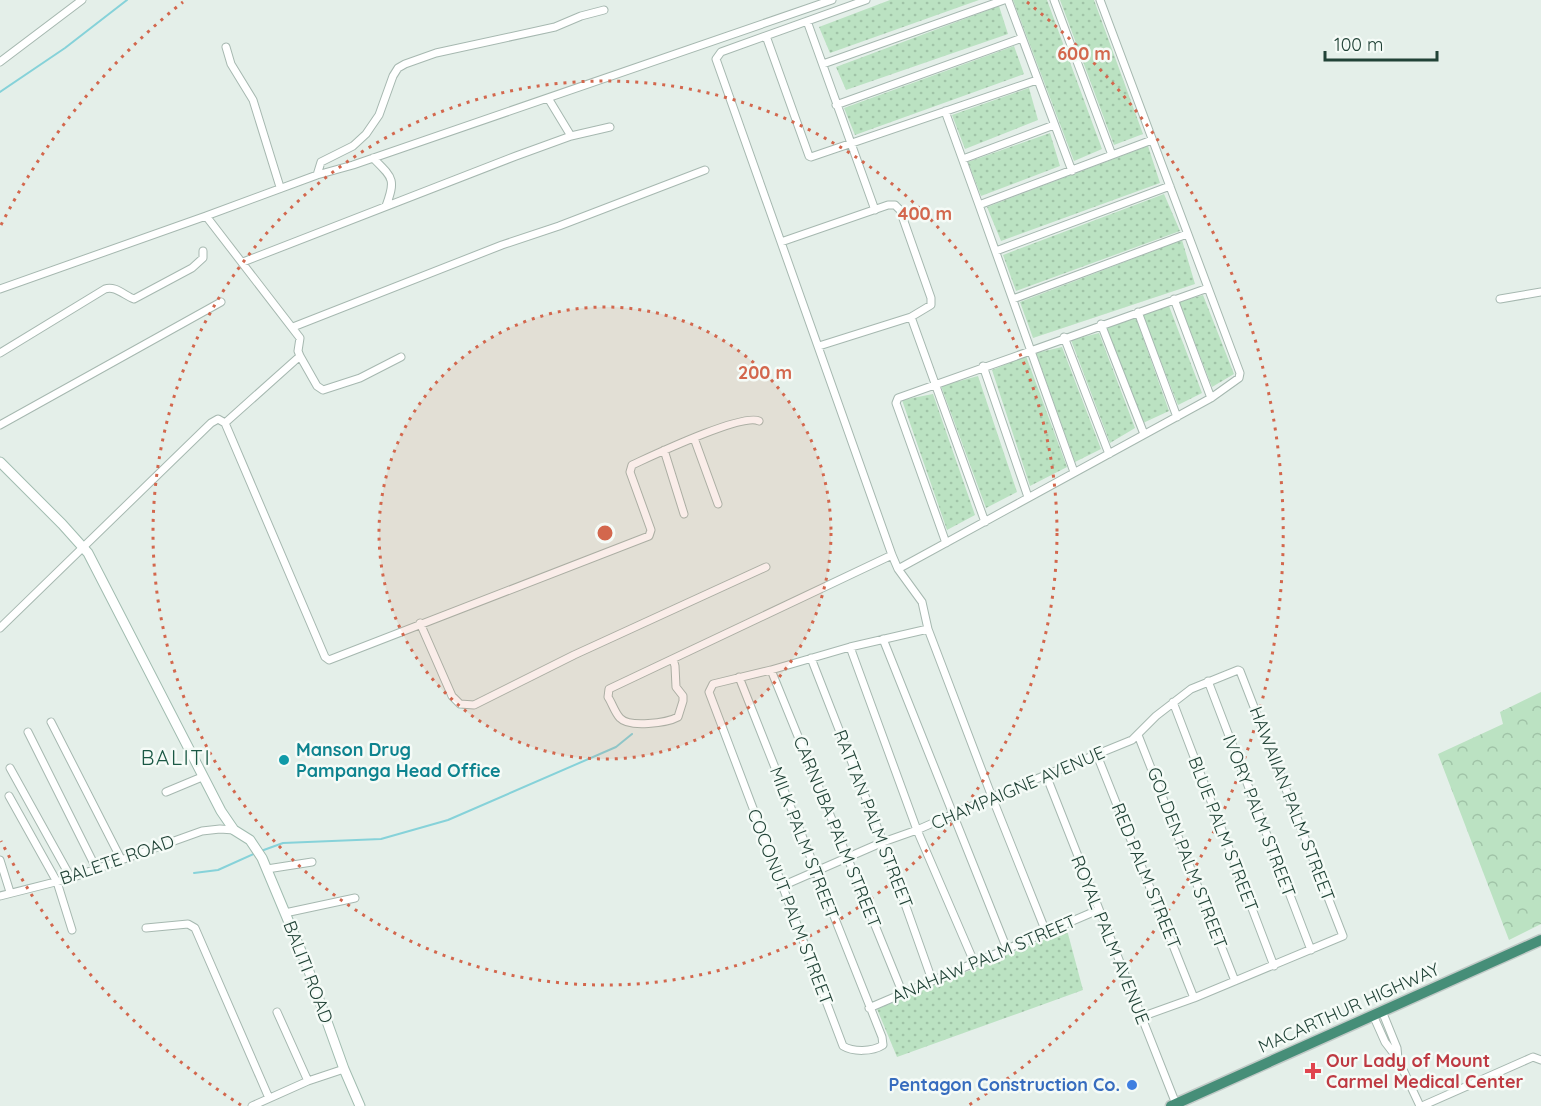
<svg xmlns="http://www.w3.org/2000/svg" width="1541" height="1106" viewBox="0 0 1541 1106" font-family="Quicksand,sans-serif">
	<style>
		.green { fill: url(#green-dots) }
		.forest { fill: url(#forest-crowns) }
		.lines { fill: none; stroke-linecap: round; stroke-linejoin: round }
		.stream { stroke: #86d2d9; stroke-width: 2 }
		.minor-casing { stroke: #a6b8b0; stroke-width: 9 }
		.secondary-casing { stroke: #a1bcb0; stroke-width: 11 }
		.trunk-casing { stroke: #c1cac7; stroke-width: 13 }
		.minor { stroke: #fff; stroke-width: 7 }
		.secondary { stroke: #fff; stroke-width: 9 }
		.trunk { stroke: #468e78; stroke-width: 10 }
		.ring { fill: none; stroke: #d3674d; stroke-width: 3; stroke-dasharray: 3 6 }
		.culture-dot { fill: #0f9aa8; stroke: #f5fbf7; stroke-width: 2 }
		.health-dot { fill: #e0444e; stroke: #f5fbf7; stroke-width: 2 }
		.shop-dot { fill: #3f7fe0; stroke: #f5fbf7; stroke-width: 2 }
		.labels { text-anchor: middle; stroke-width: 5; stroke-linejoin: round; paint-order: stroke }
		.culture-label { font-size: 18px; font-weight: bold; fill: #0d838f; stroke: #f5fbf7; text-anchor: start }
		.street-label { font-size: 18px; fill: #214337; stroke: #f5fbf7 }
		.health-label { font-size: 18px; font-weight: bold; fill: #be3a42; stroke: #f5fbf7; text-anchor: start }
		.shop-label { font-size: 18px; font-weight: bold; fill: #366cbe; stroke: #f5fbf7; text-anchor: end }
		.quarter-label { font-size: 21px; letter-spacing: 1.5px; fill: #1a5844; stroke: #f5fbf7 }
		.centre { fill: #d3674d; stroke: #f5fbf7; stroke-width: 3 }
		.ring-label { font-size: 18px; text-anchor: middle; font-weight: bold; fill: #d3674d; stroke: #f5fbf7; stroke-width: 5; stroke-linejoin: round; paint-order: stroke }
	</style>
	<defs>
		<pattern id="green-dots" width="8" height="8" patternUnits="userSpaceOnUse" patternTransform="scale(1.5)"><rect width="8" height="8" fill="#bbe2c2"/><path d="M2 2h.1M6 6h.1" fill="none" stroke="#a0c3a7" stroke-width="1.8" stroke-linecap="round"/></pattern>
		<pattern id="forest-crowns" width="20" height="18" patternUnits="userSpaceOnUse" patternTransform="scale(1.5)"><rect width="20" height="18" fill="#bbe2c2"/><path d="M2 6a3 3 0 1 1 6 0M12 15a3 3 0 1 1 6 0" fill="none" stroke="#a0c3a7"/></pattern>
	</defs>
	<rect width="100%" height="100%" fill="#e4efe9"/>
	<!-- green -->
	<path class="green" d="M 890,0 L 979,0 L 830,53 L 819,27 Z
		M 1013,0 L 1047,0 L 1102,149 L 1074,161 Z
		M 1060,0 L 1094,0 L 1143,134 L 1114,145 Z
		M 999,6 L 1008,34 L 846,90 L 836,67 Z
		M 1014,46 L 1024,74 L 855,135 L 844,108 Z
		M 1029,88 L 1038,120 L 965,149 L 952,115 Z
		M 1050,133 L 1060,166 L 981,196 L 968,162 Z
		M 1148,146 L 1160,183 L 1001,241 L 987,207 Z
		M 1164,194 L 1180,231 L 1016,291 L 1003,255 Z
		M 1182,240 L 1195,284 L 1033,338 L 1020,302 Z
		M 1203,295 L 1234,374 L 1212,387 L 1179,302 Z
		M 1169,306 L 1202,393 L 1178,405 L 1142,314 Z
		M 1136,318 L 1169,411 L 1143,423 L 1106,326 Z
		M 1099,333 L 1135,428 L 1110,443 L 1071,340 Z
		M 1062,347 L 1101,449 L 1075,462 L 1036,353 Z
		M 1026,356 L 1067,467 L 1030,486 L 992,370 Z
		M 978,376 L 1017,492 L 986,508 L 941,386 Z
		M 933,394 L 975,515 L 947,530 L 902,400 Z
		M 1067,930 L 1083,990 L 897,1057 L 877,1009 Z"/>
	<!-- forest -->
	<path class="forest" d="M 1541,692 L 1541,924 L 1509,940 L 1438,754 L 1503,724 L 1500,712 Z"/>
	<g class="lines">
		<!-- stream -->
		<path class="stream" d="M 0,92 L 65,48 L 127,0
			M 261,851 L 283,843 L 381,839 L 448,820 L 616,747 L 632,734
			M 194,873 L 218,870 L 256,853"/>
		<!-- minor casing -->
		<g class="minor-casing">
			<path id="minor" d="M 866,0 L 721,52 L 716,59 L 892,555 L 898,569 L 922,602 L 928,629 L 992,797 L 1046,932
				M 1008,0 L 1072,171
				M 1054,0 L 1112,155
				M 807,21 L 875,210
				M 766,36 L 809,156 L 811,157 L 1037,80
				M 226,47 L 231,64 L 253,100 L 280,187
				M 0,62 L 82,0
				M 823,64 L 1004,0
				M 548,98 L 571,136
				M 836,105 L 1022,38
				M 945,111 L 979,205
				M 373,158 C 393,178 396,179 386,206
				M 963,159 L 1054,125
				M 317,175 L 353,165 L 832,0
				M 206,216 L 317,175 L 321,162 L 353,146 L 366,134 L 379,115 L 393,76 L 398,68 L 405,64 L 436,53 L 555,27 L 581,16 L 604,10
				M 781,242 L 888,205 L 895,205 L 900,210 L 931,298 L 931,305 L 911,317 L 819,346
				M 996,251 L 1170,186
				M 243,262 L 516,156 L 571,136 L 610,127
				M 0,289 L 206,216 L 300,338 L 298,351 L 300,356 L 225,423
				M 1013,299 L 1187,234
				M 1174,299 L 1211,398
				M 1500,299 L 1541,292
				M 1138,312 L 1177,417
				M 911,317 L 985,522
				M 1101,324 L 1144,434
				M 293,327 L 502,245 L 559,226 L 705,170
				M 1064,337 L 1109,454
				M 0,353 L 105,289 C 115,285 125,296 134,299 L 192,268 L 203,258 L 203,251
				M 300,356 L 317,386 L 323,390 L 360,378 L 401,357
				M 983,366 L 1028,497
				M 0,425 L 221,302
				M 694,438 L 718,504
				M 664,450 L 684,514
				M 1074,472 L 979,205 L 1152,140
				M 946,543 L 896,403 L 898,398 L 1208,288
				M 898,569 L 1211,398 L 1239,378 L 1240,373 L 1100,0
				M 420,623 L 452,696 L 460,704 L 474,705 L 574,655 L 766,567
				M 0,628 L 211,423 L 218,419 L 225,423 L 325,657 L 329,660 L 649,536 L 651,530 L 630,472 L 632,465 C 652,456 742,413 759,421
				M 883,639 L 1007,949
				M 850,647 L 917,830 L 974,962
				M 811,658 L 883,842 L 932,980
				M 673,659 L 675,666 L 676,687 L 683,696 L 683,701 L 678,717 C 667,723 629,728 620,718 C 615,713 612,703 608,697 L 609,689 L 892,555
				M 771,670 L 903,994
				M 739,677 L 882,1037 L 883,1045 C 872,1052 853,1052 843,1046 L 709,692 L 713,684 L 771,670 L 850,647 L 928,629
				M 1208,681 L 1311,950
				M 1173,702 L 1274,966
				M 51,722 L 121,859
				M 28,732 L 96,868
				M 1138,735 L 1235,981
				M 1097,755 L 1194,998
				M 10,768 L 71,878
				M 1046,775 L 1176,1104
				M 166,792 L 202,777
				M 9,796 L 57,882 L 72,930
				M 0,860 L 10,892
				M 267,869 L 312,862
				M 782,886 L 883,842 L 917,830 L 992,797 L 1132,740 L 1156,716 L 1191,689 L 1238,670 L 1240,671 L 1343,936 L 1194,998 L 1141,1017
				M 0,896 L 71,878 L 202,831 L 220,829 L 234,830
				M 285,913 L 355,898
				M 146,928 L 188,924 L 195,928 L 269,1098
				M 869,1008 L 1098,910
				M 1382,1011 L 1397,1048 L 1398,1059
				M 277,1012 L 308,1081
				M 1373,1015 L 1385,1042 L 1398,1059 L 1420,1106
				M 252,1106 L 308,1081 L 344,1069
				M 1422,1106 L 1533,1057 L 1541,1060"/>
		</g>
		<!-- secondary casing -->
		<g class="secondary-casing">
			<path id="secondary" d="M 0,462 L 62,524 L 88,553 L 221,811 L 234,830 L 250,840 L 262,858 L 306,963 L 344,1069 L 360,1106"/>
		</g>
		<!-- trunk casing -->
		<g class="trunk-casing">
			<path id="trunk" d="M 1171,1106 L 1541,940"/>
		</g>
		<!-- minor -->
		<use href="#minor" class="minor"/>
		<!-- secondary -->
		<use href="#secondary" class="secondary"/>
		<!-- trunk -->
		<use href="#trunk" class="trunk"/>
	</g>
	<!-- distance rings -->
	<circle cx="605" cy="533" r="226" fill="#d3674d" fill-opacity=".12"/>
	<g class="ring">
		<circle cx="605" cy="533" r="226"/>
		<circle cx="605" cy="533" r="452"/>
		<path d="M241 1105A678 678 0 0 1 1 841M1 225A678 678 0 0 1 183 2M1027 2A678 678 0 0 1 969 1105"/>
	</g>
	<!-- markers -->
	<circle class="culture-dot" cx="284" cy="760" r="6"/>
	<path class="health-dot" d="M1310 1062h6v6h6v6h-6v6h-6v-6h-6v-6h6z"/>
	<circle class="shop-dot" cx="1132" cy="1085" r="6"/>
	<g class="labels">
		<!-- culture labels -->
		<g class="culture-label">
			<text x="296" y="756">Manson Drug<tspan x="296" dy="21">Pampanga Head Office</tspan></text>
		</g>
		<!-- street labels -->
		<g class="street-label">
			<text transform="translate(1018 788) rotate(-23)" y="6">CHAMPAIGNE AVENUE</text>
			<text transform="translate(1292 804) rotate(69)" y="6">HAWAIIAN PALM STREET</text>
			<text transform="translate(1259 816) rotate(69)" y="6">IVORY PALM STREET</text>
			<text transform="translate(873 819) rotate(69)" y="6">RATTAN PALM STREET</text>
			<text transform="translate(837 832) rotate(68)" y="6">CARNUBA PALM STREET</text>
			<text transform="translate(1223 834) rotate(69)" y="6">BLUE PALM STREET</text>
			<text transform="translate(804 843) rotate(69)" y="6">MILK PALM STREET</text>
			<text transform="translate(1187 858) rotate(69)" y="6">GOLDEN PALM STREET</text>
			<text transform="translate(117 860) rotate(-19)" y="6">BALETE ROAD</text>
			<text transform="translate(1146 876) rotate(68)" y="6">RED PALM STREET</text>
			<text transform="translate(790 907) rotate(69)" y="6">COCONUT PALM STREET</text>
			<text transform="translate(1110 940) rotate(68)" y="6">ROYAL PALM AVENUE</text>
			<text transform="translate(984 959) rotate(-23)" y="6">ANAHAW PALM STREET</text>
			<text transform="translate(308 972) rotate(69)" y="6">BALITI ROAD</text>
			<text transform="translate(1349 1008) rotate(-24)" y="6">MACARTHUR HIGHWAY</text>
		</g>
		<!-- health labels -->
		<g class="health-label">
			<text x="1326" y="1067">Our Lady of Mount<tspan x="1326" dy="21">Carmel Medical Center</tspan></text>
		</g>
		<!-- shop labels -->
		<g class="shop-label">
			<text x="1120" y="1091">Pentagon Construction Co.</text>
		</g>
		<!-- quarter labels -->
		<g class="quarter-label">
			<text x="176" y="765">BALITI</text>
		</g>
	</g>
	<circle cx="605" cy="533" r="9" class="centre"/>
	<g class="ring-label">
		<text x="1084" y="60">600 m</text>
		<text x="925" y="220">400 m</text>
		<text x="765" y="379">200 m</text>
	</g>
	<!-- scale -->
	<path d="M1325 51v9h112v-9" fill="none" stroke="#214337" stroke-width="3"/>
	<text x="1334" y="51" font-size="18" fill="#214337" stroke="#f5fbf7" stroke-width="4.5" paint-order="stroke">100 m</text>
</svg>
